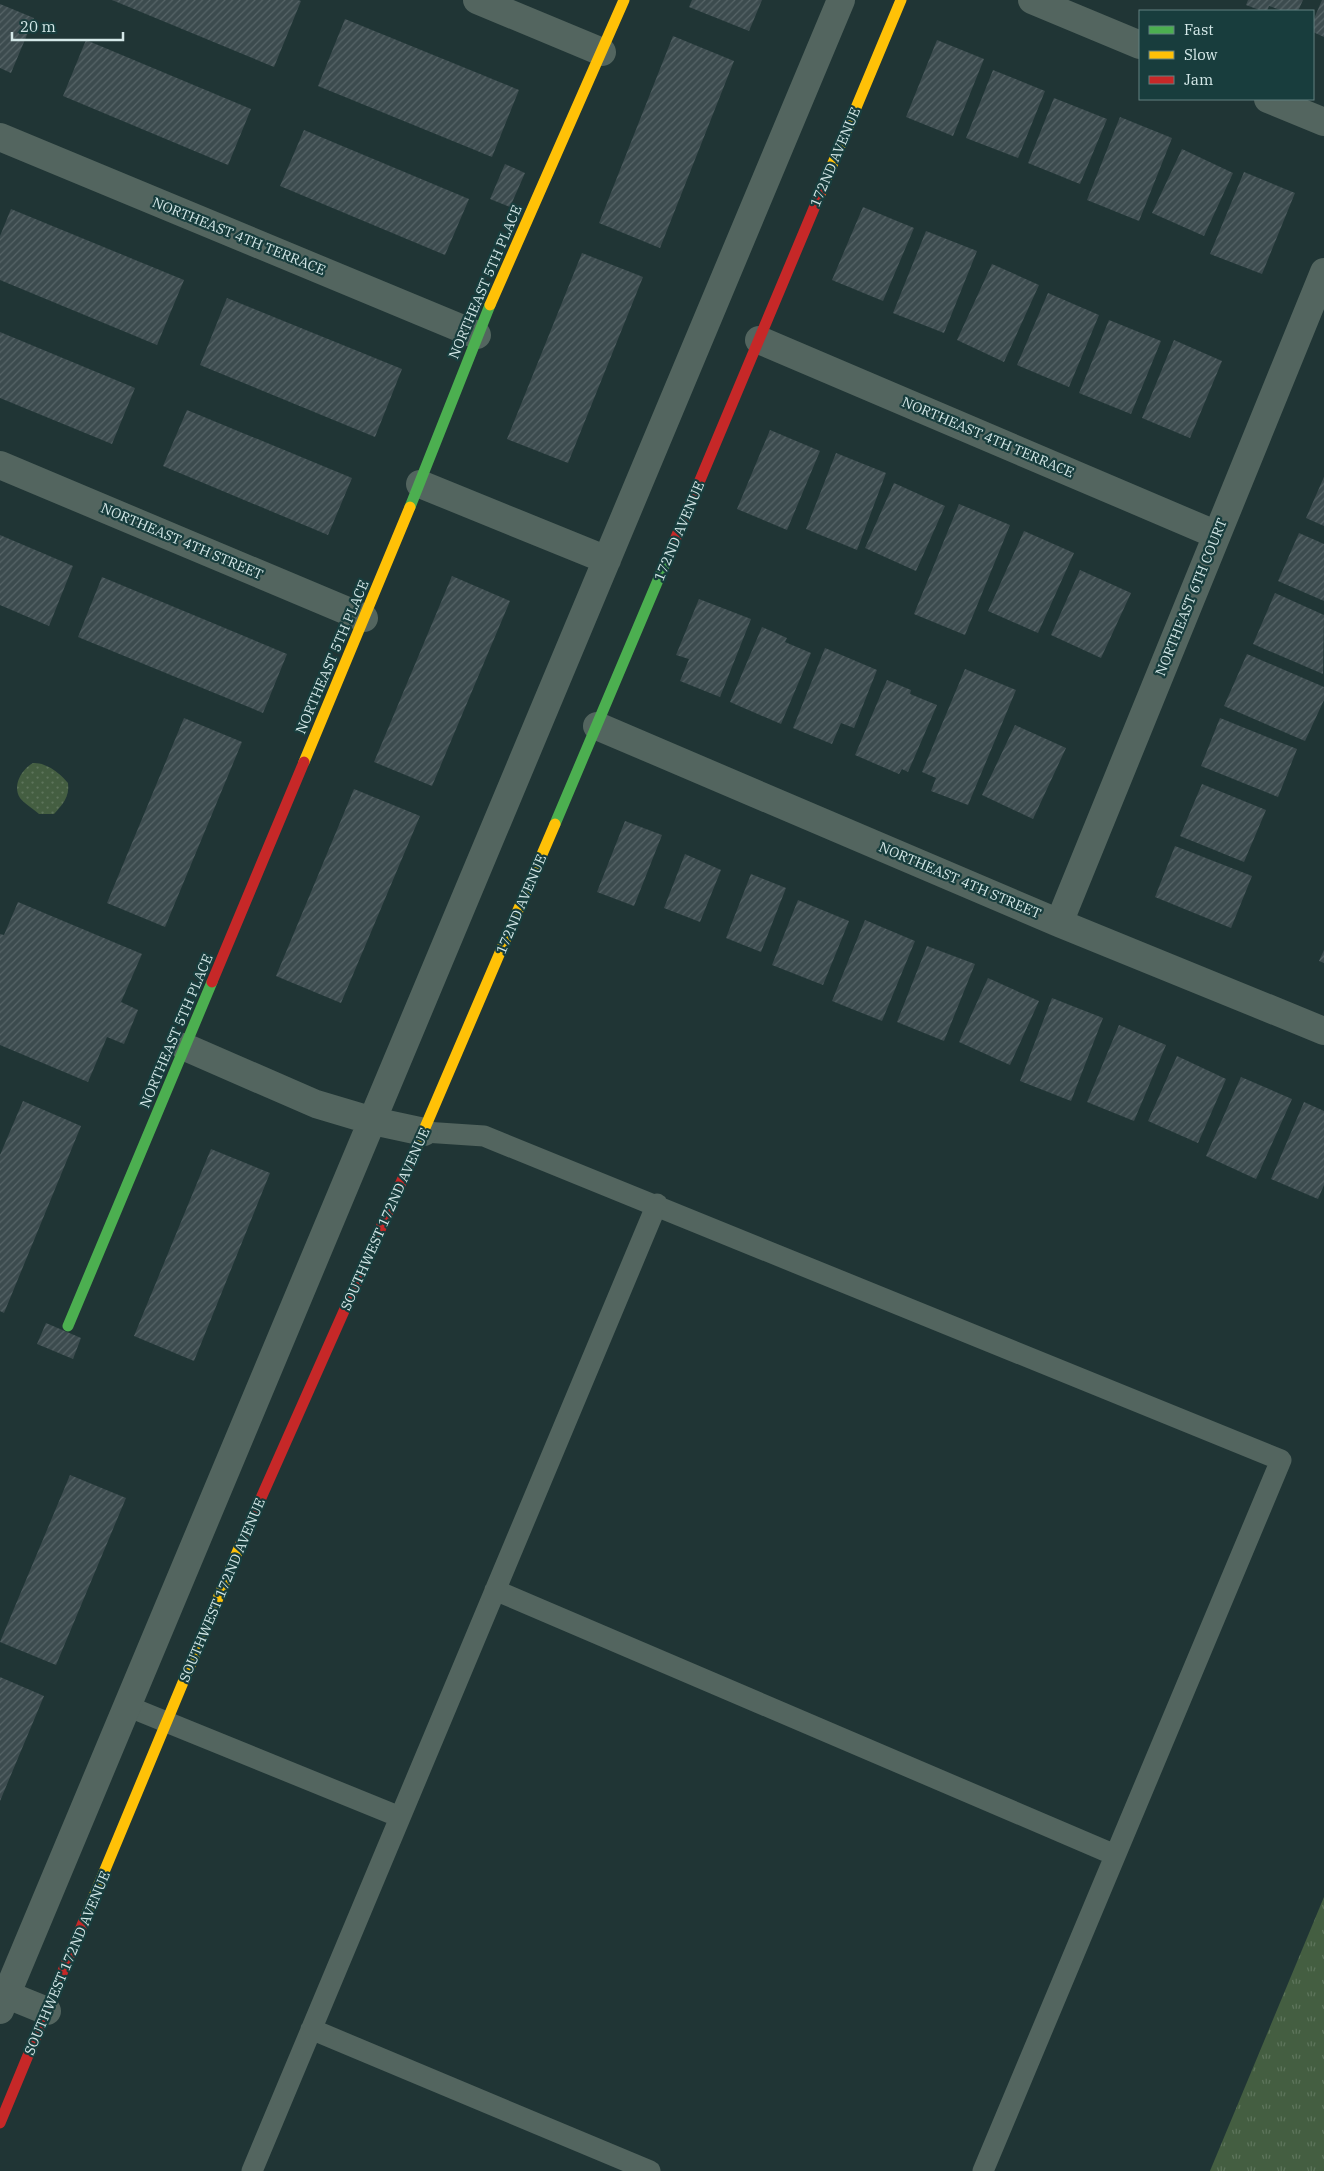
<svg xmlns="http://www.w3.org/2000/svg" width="1324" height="2171" viewBox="0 0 1324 2171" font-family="'IBM Plex Serif',serif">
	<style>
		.grass { fill: url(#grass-tufts) }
		.park { fill: url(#park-dots) }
		.building { fill: url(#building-hatch) }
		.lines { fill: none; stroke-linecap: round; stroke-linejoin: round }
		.lane { stroke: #53655f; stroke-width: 21 }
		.street { stroke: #53655f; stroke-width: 28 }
		.fast { stroke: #4caf50; stroke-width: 11 }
		.slow { stroke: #ffc107; stroke-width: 11 }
		.jam { stroke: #c62828; stroke-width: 11 }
		.labels { text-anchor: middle; stroke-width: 4.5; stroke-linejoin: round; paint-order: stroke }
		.street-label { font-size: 14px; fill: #d4e8e8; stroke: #183d3d }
	</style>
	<defs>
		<pattern id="grass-tufts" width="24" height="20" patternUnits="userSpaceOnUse" patternTransform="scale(1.25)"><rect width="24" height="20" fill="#445e41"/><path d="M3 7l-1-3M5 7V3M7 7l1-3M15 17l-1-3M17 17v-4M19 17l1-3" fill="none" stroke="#5e755c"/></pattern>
		<pattern id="park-dots" width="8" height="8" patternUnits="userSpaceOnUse" patternTransform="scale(1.25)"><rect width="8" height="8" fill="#445e41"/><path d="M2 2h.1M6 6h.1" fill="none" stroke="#5e755c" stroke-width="1.8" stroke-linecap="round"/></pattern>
		<pattern id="building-hatch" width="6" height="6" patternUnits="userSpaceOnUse" patternTransform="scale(1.25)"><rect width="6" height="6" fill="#3c4b4e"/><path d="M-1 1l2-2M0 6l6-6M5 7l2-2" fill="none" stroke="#576568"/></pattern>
	</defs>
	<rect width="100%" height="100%" fill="#203535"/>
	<!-- grass -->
	<path class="grass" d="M 1324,1897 L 1324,2171 L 1210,2171 Z"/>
	<!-- park -->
	<path class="park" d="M 33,763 C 46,762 61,774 68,783 C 70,797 62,805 54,814 L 39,814 C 33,809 24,803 20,798 C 12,785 22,769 33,763 Z"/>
	<!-- building -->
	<path class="building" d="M 112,0 L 298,0 L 301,1 L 274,67 Z
		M 692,0 L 762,0 L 749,31 L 689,7 Z
		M 1248,0 L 1303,0 L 1298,11 L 1283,11 L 1269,6 L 1267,11 L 1262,11 L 1246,5 Z
		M 1322,0 L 1324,0 L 1324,37 L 1313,32 L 1313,21 Z
		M 0,4 L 34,18 L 11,73 L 0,68 Z
		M 345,19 L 519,90 L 492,157 L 318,86 Z
		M 673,36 L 734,61 L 660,248 L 599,223 Z
		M 86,40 L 251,109 L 228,165 L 63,96 Z
		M 937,40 L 984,59 L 953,136 L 906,117 Z
		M 993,70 L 1045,91 L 1018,158 L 966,138 Z
		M 1054,98 L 1107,119 L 1080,184 L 1028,163 Z
		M 1120,117 L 1172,138 L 1139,221 L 1087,200 Z
		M 304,130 L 469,199 L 445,255 L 280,186 Z
		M 1182,149 L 1233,173 L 1204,236 L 1152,213 Z
		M 505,164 L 525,173 L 510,207 L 490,199 Z
		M 1244,172 L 1295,193 L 1262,274 L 1210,254 Z
		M 863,207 L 914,228 L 883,301 L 832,280 Z
		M 11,209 L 184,280 L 157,345 L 0,280 L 0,236 Z
		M 926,231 L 977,251 L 944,333 L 893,313 Z
		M 582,253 L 643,277 L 568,463 L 507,439 Z
		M 992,264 L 1039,285 L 1004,362 L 957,340 Z
		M 1048,293 L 1099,315 L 1069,387 L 1017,365 Z
		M 227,298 L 402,369 L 375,437 L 200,365 Z
		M 1109,320 L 1161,341 L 1131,414 L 1079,393 Z
		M 0,332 L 135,388 L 112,444 L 0,398 Z
		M 1174,340 L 1222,361 L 1190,438 L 1142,418 Z
		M 187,410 L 352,478 L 328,535 L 163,466 Z
		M 770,430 L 820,451 L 787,530 L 737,509 Z
		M 836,453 L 886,473 L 857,550 L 806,529 Z
		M 1324,477 L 1324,526 L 1306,518 Z
		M 894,483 L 945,506 L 916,571 L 865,548 Z
		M 959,504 L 1010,525 L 965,635 L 914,614 Z
		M 1024,531 L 1074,553 L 1038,633 L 988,611 Z
		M 1299,533 L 1324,544 L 1324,601 L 1278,581 Z
		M 0,535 L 73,566 L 49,626 L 0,605 Z
		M 1080,570 L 1131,593 L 1101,658 L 1051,635 Z
		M 452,576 L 510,601 L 432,786 L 374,762 Z
		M 102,577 L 287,654 L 263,713 L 78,637 Z
		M 1275,593 L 1324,615 L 1323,674 L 1253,644 Z
		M 699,599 L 751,619 L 720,697 L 680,681 L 689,659 L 676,655 Z
		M 762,627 L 787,638 L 785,642 L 811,653 L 781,724 L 730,702 Z
		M 825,648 L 877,670 L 854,728 L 841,723 L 832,744 L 793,728 Z
		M 1247,654 L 1324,687 L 1324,700 L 1305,741 L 1224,706 Z
		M 965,669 L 1016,690 L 968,805 L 931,791 L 936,778 L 922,772 Z
		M 887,680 L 911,690 L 910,694 L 937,705 L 908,772 L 902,769 L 899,774 L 855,755 Z
		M 184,718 L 242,742 L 165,927 L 107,903 Z
		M 1220,718 L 1297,749 L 1278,797 L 1201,766 Z
		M 1015,725 L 1066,748 L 1033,819 L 982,795 Z
		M 1202,784 L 1266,810 L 1244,862 L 1180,836 Z
		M 354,789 L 420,816 L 341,1003 L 276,976 Z
		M 625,821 L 662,835 L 634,906 L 597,892 Z
		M 1175,846 L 1252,876 L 1231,928 L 1155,897 Z
		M 685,854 L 721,870 L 700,922 L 664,908 Z
		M 751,874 L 786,888 L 761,952 L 726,938 Z
		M 798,900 L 849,921 L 823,985 L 772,965 Z
		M 18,902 L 142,954 L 121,1002 L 138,1010 L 124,1044 L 107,1037 L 88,1082 L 0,1045 L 0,934 L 4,935 Z
		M 865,920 L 915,941 L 882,1021 L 832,1001 Z
		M 927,946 L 975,964 L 944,1041 L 897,1022 Z
		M 1324,950 L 1324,963 L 1319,961 Z
		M 988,978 L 1039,1001 L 1010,1065 L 959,1042 Z
		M 1052,998 L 1103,1018 L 1071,1101 L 1020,1081 Z
		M 1119,1025 L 1166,1045 L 1134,1121 L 1087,1102 Z
		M 1177,1056 L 1226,1079 L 1198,1143 L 1148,1121 Z
		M 1241,1077 L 1292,1099 L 1256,1179 L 1206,1156 Z
		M 23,1101 L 81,1126 L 4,1313 L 0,1311 L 0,1155 Z
		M 1304,1102 L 1324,1111 L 1324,1185 L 1318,1199 L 1271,1179 Z
		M 211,1149 L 270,1173 L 194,1361 L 134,1336 Z
		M 46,1323 L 81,1338 L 73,1359 L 37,1344 Z
		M 70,1475 L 126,1498 L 56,1665 L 0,1642 Z
		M 0,1677 L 44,1696 L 0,1801 Z"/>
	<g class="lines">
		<!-- lane -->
		<path class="lane" d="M 424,1132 L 484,1136 L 1281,1460 L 983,2171
			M 495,1590 L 1115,1855
			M 127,1706 L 400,1817
			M 311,2029 L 650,2171
			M 252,2171 L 657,1204"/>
		<!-- street -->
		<path class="street" d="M 477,0 L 602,52
			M 1032,0 L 1140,45
			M 1268,99 L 1324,122
			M 0,137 L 477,335
			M 759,340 L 1217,535
			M 0,465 L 364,618
			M 420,484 L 607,560
			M 597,726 L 1059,923 L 1324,1031
			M 1059,923 L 1324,272
			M 185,1047 L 316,1104 L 373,1121 L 424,1132
			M 0,1992 L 47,2011
			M 0,2010 L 841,0"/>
		<!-- fast -->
		<path class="fast" d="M 410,507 L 490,305
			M 555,824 L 672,547
			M 68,1326 L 212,982"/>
		<!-- slow -->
		<path class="slow" d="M 820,194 L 901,0
			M 490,305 L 624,0
			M 304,762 L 410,507
			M 415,1151 L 555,824
			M 87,1913 L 241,1543"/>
		<!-- jam -->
		<path class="jam" d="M 672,547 L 820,194
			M 212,982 L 304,762
			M 241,1543 L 415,1151
			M 0,2123 L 87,1913"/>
	</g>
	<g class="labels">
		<!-- street labels -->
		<g class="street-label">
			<text transform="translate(835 157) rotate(-67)" y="5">172ND AVENUE</text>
			<text transform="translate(239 236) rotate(22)" y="5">NORTHEAST 4TH TERRACE</text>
			<text transform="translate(485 282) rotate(-67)" y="5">NORTHEAST 5TH PLACE</text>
			<text transform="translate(988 437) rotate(23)" y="5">NORTHEAST 4TH TERRACE</text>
			<text transform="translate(679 531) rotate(-67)" y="5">172ND AVENUE</text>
			<text transform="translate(182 541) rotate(23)" y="5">NORTHEAST 4TH STREET</text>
			<text transform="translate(1191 597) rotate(-68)" y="5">NORTHEAST 6TH COURT</text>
			<text transform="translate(332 657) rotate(-67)" y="5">NORTHEAST 5TH PLACE</text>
			<text transform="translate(960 880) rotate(23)" y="5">NORTHEAST 4TH STREET</text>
			<text transform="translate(521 904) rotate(-67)" y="5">172ND AVENUE</text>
			<text transform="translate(176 1031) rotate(-67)" y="5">NORTHEAST 5TH PLACE</text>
			<text transform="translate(385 1219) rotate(-66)" y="5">SOUTHWEST 172ND AVENUE</text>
			<text transform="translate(222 1590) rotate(-67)" y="5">SOUTHWEST 172ND AVENUE</text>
			<text transform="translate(67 1963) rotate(-67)" y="5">SOUTHWEST 172ND AVENUE</text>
		</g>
	</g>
	<!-- legend -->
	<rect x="1139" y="10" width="175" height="90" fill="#183d3d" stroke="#638181"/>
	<rect x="1149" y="26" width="25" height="8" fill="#4caf50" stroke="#638181"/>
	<text x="1184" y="35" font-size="15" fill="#d4e8e8">Fast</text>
	<rect x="1149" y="51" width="25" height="8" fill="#ffc107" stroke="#638181"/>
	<text x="1184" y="60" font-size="15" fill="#d4e8e8">Slow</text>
	<rect x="1149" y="76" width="25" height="8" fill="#c62828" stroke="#638181"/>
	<text x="1184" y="85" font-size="15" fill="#d4e8e8">Jam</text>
	<!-- scale -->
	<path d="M12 32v8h111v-8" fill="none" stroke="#d4e8e8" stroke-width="2.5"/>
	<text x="20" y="32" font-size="15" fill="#d4e8e8" stroke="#183d3d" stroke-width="4" paint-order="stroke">20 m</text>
</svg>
